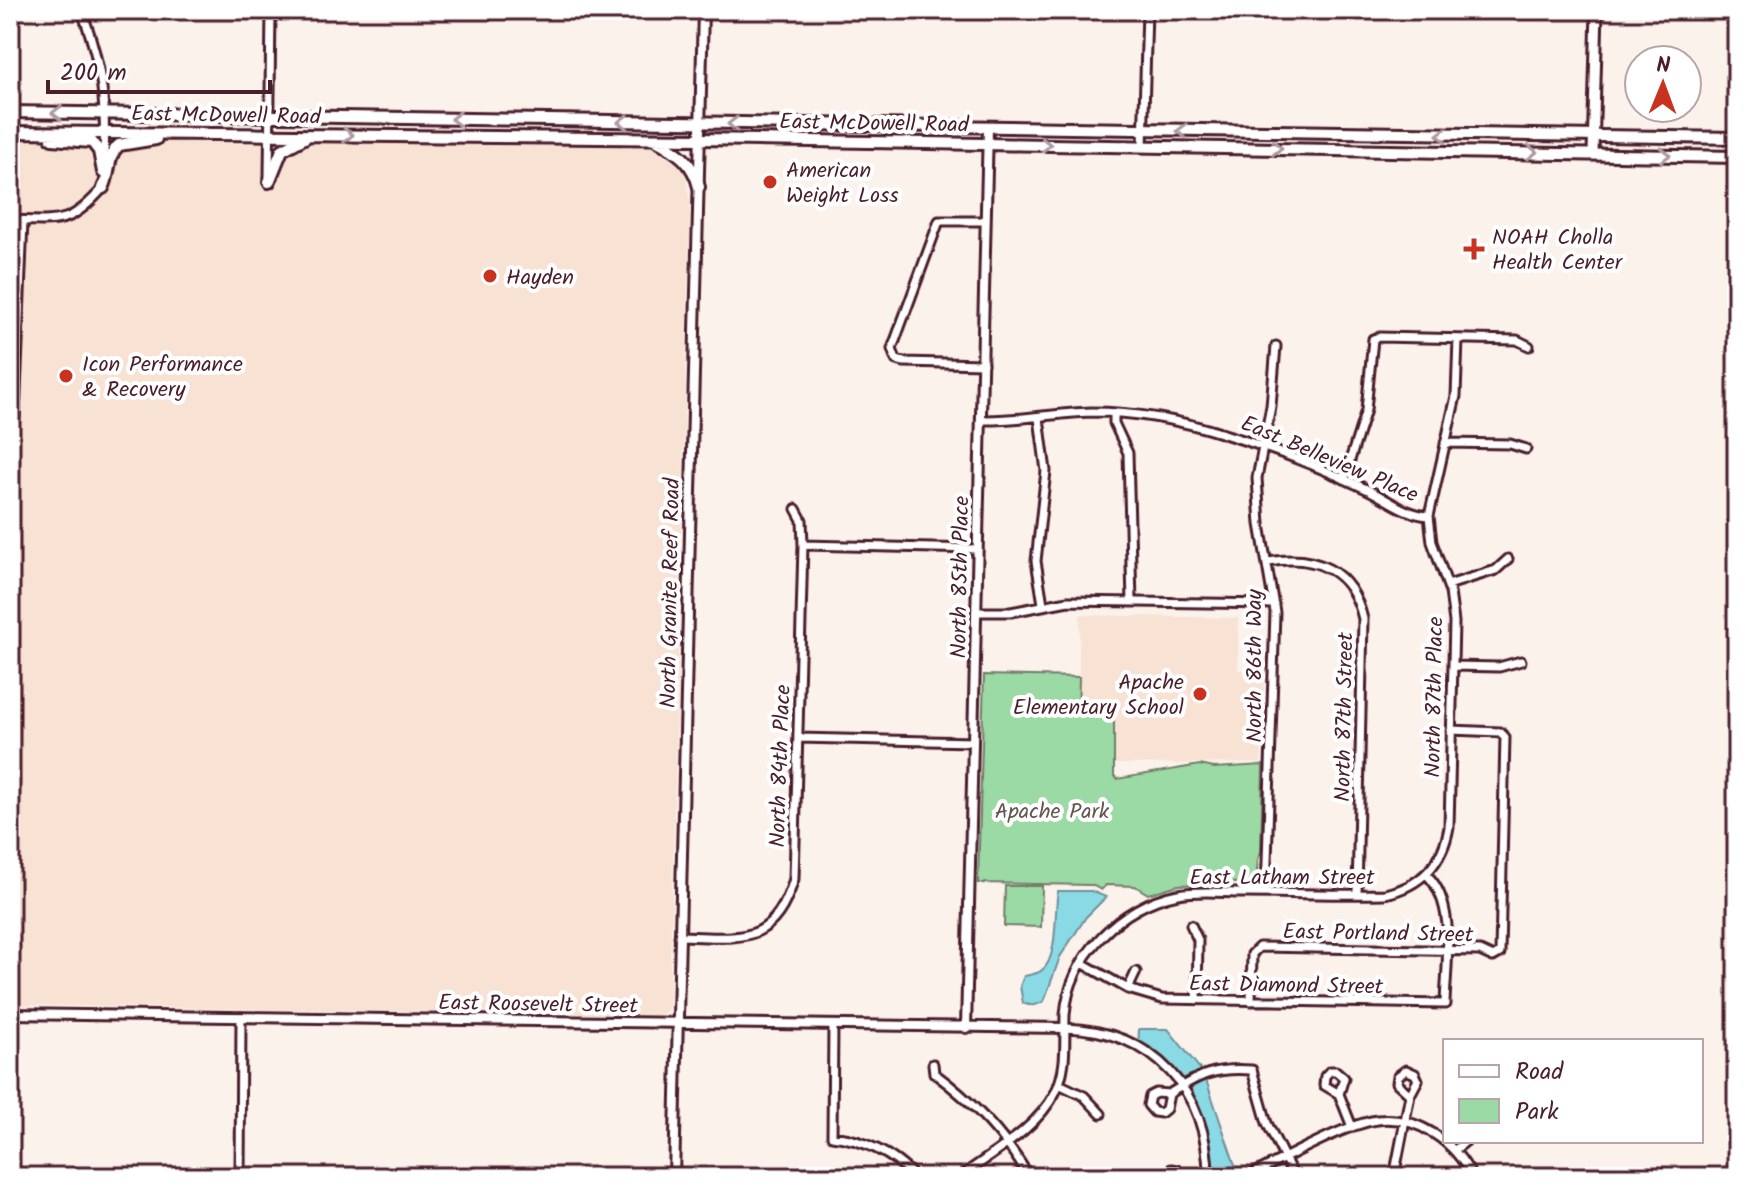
<svg xmlns="http://www.w3.org/2000/svg" width="1747" height="1187" viewBox="0 0 1747 1187" font-family="Kalam,sans-serif">
	<style>
		.built { fill: #f7e2d4 }
		.green { fill: #9bdaa4; stroke: #727c68; stroke-width: 2 }
		.water { fill: #89dae4; stroke: #708f9a; stroke-width: 2 }
		.lines { fill: none; stroke-linecap: round; stroke-linejoin: round }
		.minor-casing { stroke: #4a1f2b; stroke-width: 13 }
		.tertiary-casing { stroke: #4a1f2b; stroke-width: 14 }
		.secondary-casing { stroke: #4a1f2b; stroke-width: 15 }
		.primary-casing { stroke: #4a1f2b; stroke-width: 16 }
		.minor { stroke: #fff; stroke-width: 7 }
		.tertiary { stroke: #fff; stroke-width: 8 }
		.secondary { stroke: #fff; stroke-width: 9 }
		.primary { stroke: #fff; stroke-width: 10 }
		.oneway { stroke: #ae9aa0 }
		.poi-dot { fill: #c8321e; stroke: #fff; stroke-width: 3 }
		.labels { text-anchor: middle; stroke-width: 8; stroke-linejoin: round; paint-order: stroke }
		.street-label { font-size: 22px; fill: #4a1f2b; stroke: #fff }
		.poi-label { font-size: 22px; fill: #4a1f2b; stroke: #fff; text-anchor: start }
		.park-label { font-size: 22px; fill: #62574f; stroke: #fff }
	</style>
	<rect width="100%" height="100%" fill="#fbf2eb"/>
	<filter id="ink" filterUnits="userSpaceOnUse"><feTurbulence type="fractalNoise" baseFrequency=".0125" numOctaves="2"/><feDisplacementMap in="SourceGraphic" scale="16" xChannelSelector="R" yChannelSelector="G"/><feConvolveMatrix kernelMatrix="1 2 1 2 8 2 1 2 1" color-interpolation-filters="sRGB"/></filter>
	<g filter="url(#ink)">
		<!-- built -->
		<path class="built" d="M 10,138 L 85,142 L 96,139 L 248,144 L 276,140 L 647,145 L 664,149 L 684,165 L 690,204 L 669,1010 L 659,1015 L 10,1005 Z
			M 1080,615 L 1238,618 L 1238,670 L 1265,670 L 1261,763 L 1114,764 L 1114,714 L 1078,713 Z"/>
		<!-- green -->
		<path class="green" d="M 984,675 L 1079,677 L 1078,713 L 1114,713 L 1114,775 L 1117,779 L 1200,765 L 1214,768 L 1263,765 L 1261,852 L 1258,859 L 1256,882 L 1178,885 L 1148,894 L 1135,886 L 1106,885 L 1101,890 L 1092,885 L 978,883 Z
			M 1005,886 L 1042,886 L 1041,927 L 1004,926 Z"/>
		<!-- water -->
		<path class="water" d="M 1058,891 L 1091,891 L 1106,897 L 1086,917 L 1060,957 L 1044,1001 C 1037,1006 1031,1007 1023,1003 L 1020,986 L 1024,976 C 1030,975 1038,974 1042,970 C 1059,958 1054,907 1058,891 Z
			M 1139,1029 L 1168,1029 L 1204,1074 L 1239,1177 L 1208,1177 L 1207,1148 L 1183,1085 L 1138,1048 Z"/>
		<g class="lines">
			<!-- minor casing -->
			<g class="minor-casing">
				<path id="minor" d="M 86,10 L 83,14 C 103,70 106,102 104,160
					M 10,84 L 12,132
					M 1143,147 L 1147,10
					M 269,176 L 271,10
					M 10,220 C 58,221 69,227 103,188 L 103,185
					M 983,364 L 904,362 L 896,360 L 892,349 L 939,221 L 985,221
					M 1114,413 L 1114,423 L 1128,453 L 1132,602
					M 1039,418 L 1046,471 L 1036,561 L 1043,604
					M 981,420 C 1018,421 1054,413 1091,412 C 1135,412 1183,421 1224,434 C 1271,448 1318,466 1362,487 C 1386,497 1402,514 1429,516
					M 10,428 L 15,417 L 23,221
					M 1445,443 L 1510,444 L 1526,449
					M 1344,479 L 1366,410 L 1373,339 L 1379,337 L 1517,340 L 1529,346
					M 803,545 L 977,549
					M 1268,562 C 1316,554 1352,570 1363,619 L 1357,894
					M 1448,585 L 1496,570 L 1508,559
					M 976,612 L 1011,612 L 1068,601 L 1274,604
					M 1453,666 L 1499,667 L 1521,661
					M 798,738 L 973,742
					M 1266,893 L 1275,612 L 1260,524 L 1257,478 L 1271,406 L 1276,346
					M 1191,925 L 1198,940 L 1197,1000
					M 679,936 C 740,937 773,948 794,879 L 803,545 L 802,520 L 796,509
					M 1082,963 L 1128,989 L 1162,999 L 1445,1004 C 1446,964 1457,904 1427,875
					M 1128,989 L 1136,972
					M 1251,1001 L 1252,954 L 1259,947 L 1480,951 L 1493,957 L 1500,953 L 1505,737 L 1500,732 L 1451,730
					M 833,1026 L 832,1136 C 865,1140 892,1153 915,1177
					M 1066,1028 C 1154,1031 1208,1091 1208,1177
					M 933,1064 L 934,1073 C 973,1102 1005,1135 1029,1177
					M 1406,1070 L 1415,1074 L 1418,1080 L 1410,1095 L 1397,1083 L 1398,1076 Z
					M 1330,1071 L 1336,1071 L 1344,1078 L 1339,1094 L 1324,1085 L 1325,1076 Z
					M 1059,1084 L 1084,1096 L 1101,1114
					M 1156,1093 L 1169,1094 L 1166,1109 L 1161,1113 L 1154,1112 L 1148,1105 L 1150,1096 Z
					M 1169,1094 C 1199,1075 1215,1067 1252,1070 L 1267,1123 L 1294,1177
					M 1339,1094 L 1352,1127
					M 1455,1150 L 1466,1141
					M 240,1177 L 241,1017
					M 960,1177 C 992,1153 1036,1130 1055,1093 C 1068,1067 1064,1043 1065,1015 C 1069,956 1121,905 1178,894 C 1200,890 1222,893 1245,893 C 1292,893 1338,895 1385,894 C 1421,886 1443,863 1449,827 L 1454,622 L 1450,592 L 1432,542 L 1429,516 L 1456,396 L 1458,339
					M 1162,1177 L 1171,1169 L 1177,1170 L 1183,1177
					M 1246,1177 C 1281,1161 1342,1125 1377,1120 C 1418,1115 1455,1142 1472,1177
					M 1394,1177 L 1410,1095"/>
			</g>
			<!-- tertiary casing -->
			<g class="tertiary-casing">
				<path id="tertiary" d="M 10,1014 L 1066,1028
					M 966,1028 L 988,128
					M 674,1177 L 703,10"/>
			</g>
			<!-- secondary casing -->
			<g class="secondary-casing">
				<path id="secondary" d="M 1593,153 L 1597,10"/>
			</g>
			<!-- primary casing -->
			<g class="primary-casing">
				<path id="primary" d="M 10,112 L 1737,138
					M 10,132 L 700,139 L 1737,157
					M 52,139 L 92,142 L 99,151 L 103,172
					M 656,140 C 678,152 693,162 699,187
					M 269,182 L 282,150 L 306,137
					M 103,188 C 111,174 106,157 119,145 L 156,139"/>
			</g>
			<!-- minor -->
			<use href="#minor" class="minor"/>
			<!-- tertiary -->
			<use href="#tertiary" class="tertiary"/>
			<!-- secondary -->
			<use href="#secondary" class="secondary"/>
			<!-- primary -->
			<use href="#primary" class="primary"/>
		</g>
		<!-- one-way arrows -->
		<defs><path id="oneway-chevron" d="M-2-3.5L2.5 0L-2 3.5" fill="none" stroke-width="1.6" stroke-linecap="round" stroke-linejoin="round" transform="scale(2)"/></defs>
		<g class="oneway">
			<use href="#oneway-chevron" transform="translate(57 113) rotate(-179)"/>
			<use href="#oneway-chevron" transform="translate(456 119) rotate(-179)"/>
			<use href="#oneway-chevron" transform="translate(623 122) rotate(-179)"/>
			<use href="#oneway-chevron" transform="translate(733 124) rotate(-179)"/>
			<use href="#oneway-chevron" transform="translate(1182 131) rotate(-179)"/>
			<use href="#oneway-chevron" transform="translate(348 135) rotate(1)"/>
			<use href="#oneway-chevron" transform="translate(1442 135) rotate(-179)"/>
			<use href="#oneway-chevron" transform="translate(1046 145) rotate(1)"/>
			<use href="#oneway-chevron" transform="translate(1277 148) rotate(1)"/>
			<use href="#oneway-chevron" transform="translate(1532 152) rotate(1)"/>
			<use href="#oneway-chevron" transform="translate(1665 155) rotate(2)"/>
		</g>
	</g>
	<!-- markers -->
	<g class="poi-dot">
		<circle cx="770" cy="182" r="8"/>
		<path d="M1470 237h8v8h8v8h-8v8h-8v-8h-8v-8h8z"/>
		<circle cx="490" cy="276" r="8"/>
		<circle cx="66" cy="376" r="8"/>
		<circle cx="1200" cy="694" r="8"/>
	</g>
	<g class="labels">
		<!-- street labels -->
		<g class="street-label">
			<text transform="translate(226 114) rotate(1)" y="8">East McDowell Road</text>
			<text transform="translate(874 122) rotate(1)" y="8">East McDowell Road</text>
			<text transform="translate(1330 458) rotate(23)" y="8">East Belleview Place</text>
			<text transform="translate(959 577) rotate(-89)" y="8">North 85th Place</text>
			<text transform="translate(669 593) rotate(-89)" y="8">North Granite Reef Road</text>
			<text transform="translate(1253 666) rotate(-90)" y="8">North 86th Way</text>
			<text transform="translate(1433 697) rotate(-89)" y="8">North 87th Place</text>
			<text transform="translate(1343 717) rotate(-89)" y="8">North 87th Street</text>
			<text transform="translate(779 766) rotate(-88)" y="8">North 84th Place</text>
			<text x="1282" y="884">East Latham Street</text>
			<text transform="translate(1378 932) rotate(1)" y="8">East Portland Street</text>
			<text transform="translate(1286 984) rotate(1)" y="8">East Diamond Street</text>
			<text transform="translate(538 1003) rotate(1)" y="8">East Roosevelt Street</text>
		</g>
		<!-- poi labels -->
		<g class="poi-label">
			<text x="786" y="177">American<tspan x="786" dy="25">Weight Loss</tspan></text>
			<text x="1492" y="244">NOAH Cholla<tspan x="1492" dy="25">Health Center</tspan></text>
			<text x="506" y="284">Hayden</text>
			<text x="82" y="371">Icon Performance<tspan x="82" dy="25">&amp; Recovery</tspan></text>
			<text x="1184" y="689" text-anchor="end">Apache<tspan x="1184" dy="25">Elementary School</tspan></text>
		</g>
		<!-- park labels -->
		<g class="park-label">
			<text x="1052" y="818">Apache Park</text>
		</g>
	</g>
	<!-- margin -->
	<rect width="1747" height="1187" fill="none" stroke="#fff" stroke-width="40"/>
	<rect x="20" y="20" width="1707" height="1147" fill="none" stroke="#4a1f2b" stroke-width="3" filter="url(#ink)"/>
	<!-- legend -->
	<rect x="1443" y="1039" width="260" height="104" fill="#ffffff" stroke="#b7a5aa" stroke-width="2"/>
	<rect x="1459" y="1065" width="40" height="12" fill="#ffffff" stroke="#b7a5aa" stroke-width="2"/>
	<text x="1515" y="1079" font-size="24" fill="#4a1f2b">Road</text>
	<rect x="1459" y="1099" width="40" height="24" fill="#9bdaa4" stroke="#b7a5aa" stroke-width="2"/>
	<text x="1515" y="1119" font-size="24" fill="#4a1f2b">Park</text>
	<!-- north arrow -->
	<g transform="translate(1663 84) rotate(1)"><circle r="38" fill="#ffffff" stroke="#b7a5aa" stroke-width="2"/>
	<path d="M0-6L14 30L0 20L-14 30Z" fill="#c8321e"/>
	<text y="-12" font-size="22" font-weight="bold" text-anchor="middle" fill="#4a1f2b">N</text>
	</g>
	<!-- scale -->
	<path d="M48 80v12h222v-12" fill="none" stroke="#4a1f2b" stroke-width="4"/>
	<text x="60" y="80" font-size="24" fill="#4a1f2b" stroke="#ffffff" stroke-width="6" paint-order="stroke">200 m</text>
</svg>
